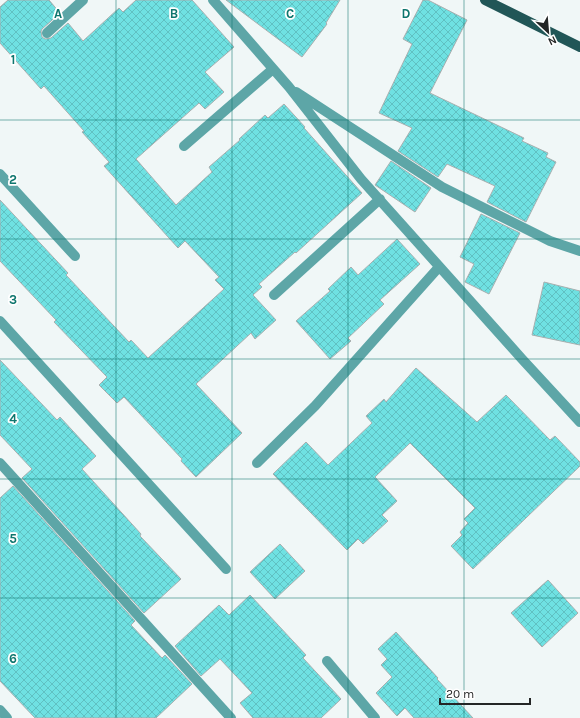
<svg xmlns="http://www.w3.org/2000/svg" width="580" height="718" viewBox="0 0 580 718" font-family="Karla,sans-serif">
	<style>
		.building { fill: url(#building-cross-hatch); stroke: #a8afaf }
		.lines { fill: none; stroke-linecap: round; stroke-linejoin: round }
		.street { stroke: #5da6a7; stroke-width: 10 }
		.primary { stroke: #215657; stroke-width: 10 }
		.grid { fill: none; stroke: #0f766e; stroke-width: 1; stroke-opacity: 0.55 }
		.grid-label { font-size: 13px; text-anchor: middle; font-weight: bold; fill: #0f766e; stroke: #fff; stroke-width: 3.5; stroke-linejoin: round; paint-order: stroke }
	</style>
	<defs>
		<pattern id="building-cross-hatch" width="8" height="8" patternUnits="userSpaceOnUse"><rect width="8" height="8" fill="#6fe1e2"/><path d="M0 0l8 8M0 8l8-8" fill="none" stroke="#60c1c2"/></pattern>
	</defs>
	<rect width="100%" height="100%" fill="#f0f7f7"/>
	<!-- building -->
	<path class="building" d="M 8,0 L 49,0 L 60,13 L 42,29 L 41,31 L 42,37 L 45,39 L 51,38 L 68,23 L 83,41 L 119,8 L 123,12 L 136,0 L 192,0 L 234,47 L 205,72 L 224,92 L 205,109 L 199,103 L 136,159 L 176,205 L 212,172 L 209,167 L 240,140 L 239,139 L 265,115 L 268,118 L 284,104 L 305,127 L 304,128 L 362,193 L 296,253 L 295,252 L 259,284 L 262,287 L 253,295 L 276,320 L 255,339 L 251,333 L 196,384 L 242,433 L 196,477 L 181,461 L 182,459 L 124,397 L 117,403 L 99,385 L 107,377 L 54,322 L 56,320 L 0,261 L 0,200 L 68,273 L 66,275 L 129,342 L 131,340 L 148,358 L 224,289 L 215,280 L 219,277 L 185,241 L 178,248 L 104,166 L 109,162 L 82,132 L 84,131 L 44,86 L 41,89 L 0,43 L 0,7 Z
		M 226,0 L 340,0 L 326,23 L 327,24 L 302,57 Z
		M 423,0 L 428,0 L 467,20 L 430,93 L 524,138 L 522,141 L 548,153 L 546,157 L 556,162 L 526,222 L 487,202 L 495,186 L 447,164 L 438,177 L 398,151 L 412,128 L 379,113 L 412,44 L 403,39 Z
		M 391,161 L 431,188 L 415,212 L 375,185 Z
		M 481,214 L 520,233 L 489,294 L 465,282 L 474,264 L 460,257 Z
		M 397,239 L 420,264 L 380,300 L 384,304 L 348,338 L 351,341 L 330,359 L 296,321 L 330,291 L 328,289 L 351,267 L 358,275 Z
		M 544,282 L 580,291 L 580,345 L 532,335 Z
		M 0,360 L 57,420 L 60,417 L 96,456 L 82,469 L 141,534 L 140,536 L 181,579 L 144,613 L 22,478 L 32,469 L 0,435 Z
		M 416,368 L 477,422 L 506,395 L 550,440 L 555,436 L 580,462 L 580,466 L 473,569 L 451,546 L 462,535 L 460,532 L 468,523 L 464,519 L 475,508 L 410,443 L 375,477 L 397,501 L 382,515 L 388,521 L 363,544 L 358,539 L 347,550 L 273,474 L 306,442 L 328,465 L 372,423 L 366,416 L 384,399 L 386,402 Z
		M 13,486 L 135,621 L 131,625 L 162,658 L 165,655 L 192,684 L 156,718 L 35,718 L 0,681 L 0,498 Z
		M 280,544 L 305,571 L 275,599 L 250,572 Z
		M 548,580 L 578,613 L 542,647 L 511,613 Z
		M 250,595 L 306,655 L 303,658 L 341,699 L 321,718 L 253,718 L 240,703 L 252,693 L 220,659 L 201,676 L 175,646 L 219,605 L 229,615 Z
		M 396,632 L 438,678 L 437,679 L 473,718 L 414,718 L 405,708 L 397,716 L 376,693 L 392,677 L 381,665 L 387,659 L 378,649 Z"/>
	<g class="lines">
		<!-- street -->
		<path class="street" d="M 213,0 L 289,87 L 361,179 L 522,359 L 580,422
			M 47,33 L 83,0
			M 296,92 L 442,187 L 550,241 L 580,251
			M 184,146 L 273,69
			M 0,174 L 75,256
			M 274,295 L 380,199
			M 0,321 L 226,569
			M 0,463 L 231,718
			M 257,463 L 315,406 L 439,267
			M 327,661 L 375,718
			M 0,710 L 7,718"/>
		<!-- primary -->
		<path class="primary" d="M 485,0 L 580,47"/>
	</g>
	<!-- grid -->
	<path class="grid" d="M 116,0 L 116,718M 232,0 L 232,718M 348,0 L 348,718M 464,0 L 464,718M 0,120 L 580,120M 0,239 L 580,239M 0,359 L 580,359M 0,479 L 580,479M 0,598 L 580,598"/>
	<g class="grid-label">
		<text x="58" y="18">A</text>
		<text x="174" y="18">B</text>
		<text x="290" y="18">C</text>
		<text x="406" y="18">D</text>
		<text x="13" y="64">1</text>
		<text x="13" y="184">2</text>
		<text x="13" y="304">3</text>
		<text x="13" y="423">4</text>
		<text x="13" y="543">5</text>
		<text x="13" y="663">6</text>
	</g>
	<!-- north arrow -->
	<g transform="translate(548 32) rotate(154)" stroke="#ffffff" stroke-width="3" paint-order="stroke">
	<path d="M0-3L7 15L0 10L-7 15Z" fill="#242626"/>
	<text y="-6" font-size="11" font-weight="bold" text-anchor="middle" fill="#242626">N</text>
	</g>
	<!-- scale -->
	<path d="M440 698v6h90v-6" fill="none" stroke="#242626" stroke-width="2"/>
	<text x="446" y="698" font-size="12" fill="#242626" stroke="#ffffff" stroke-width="3" paint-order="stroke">20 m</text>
</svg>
